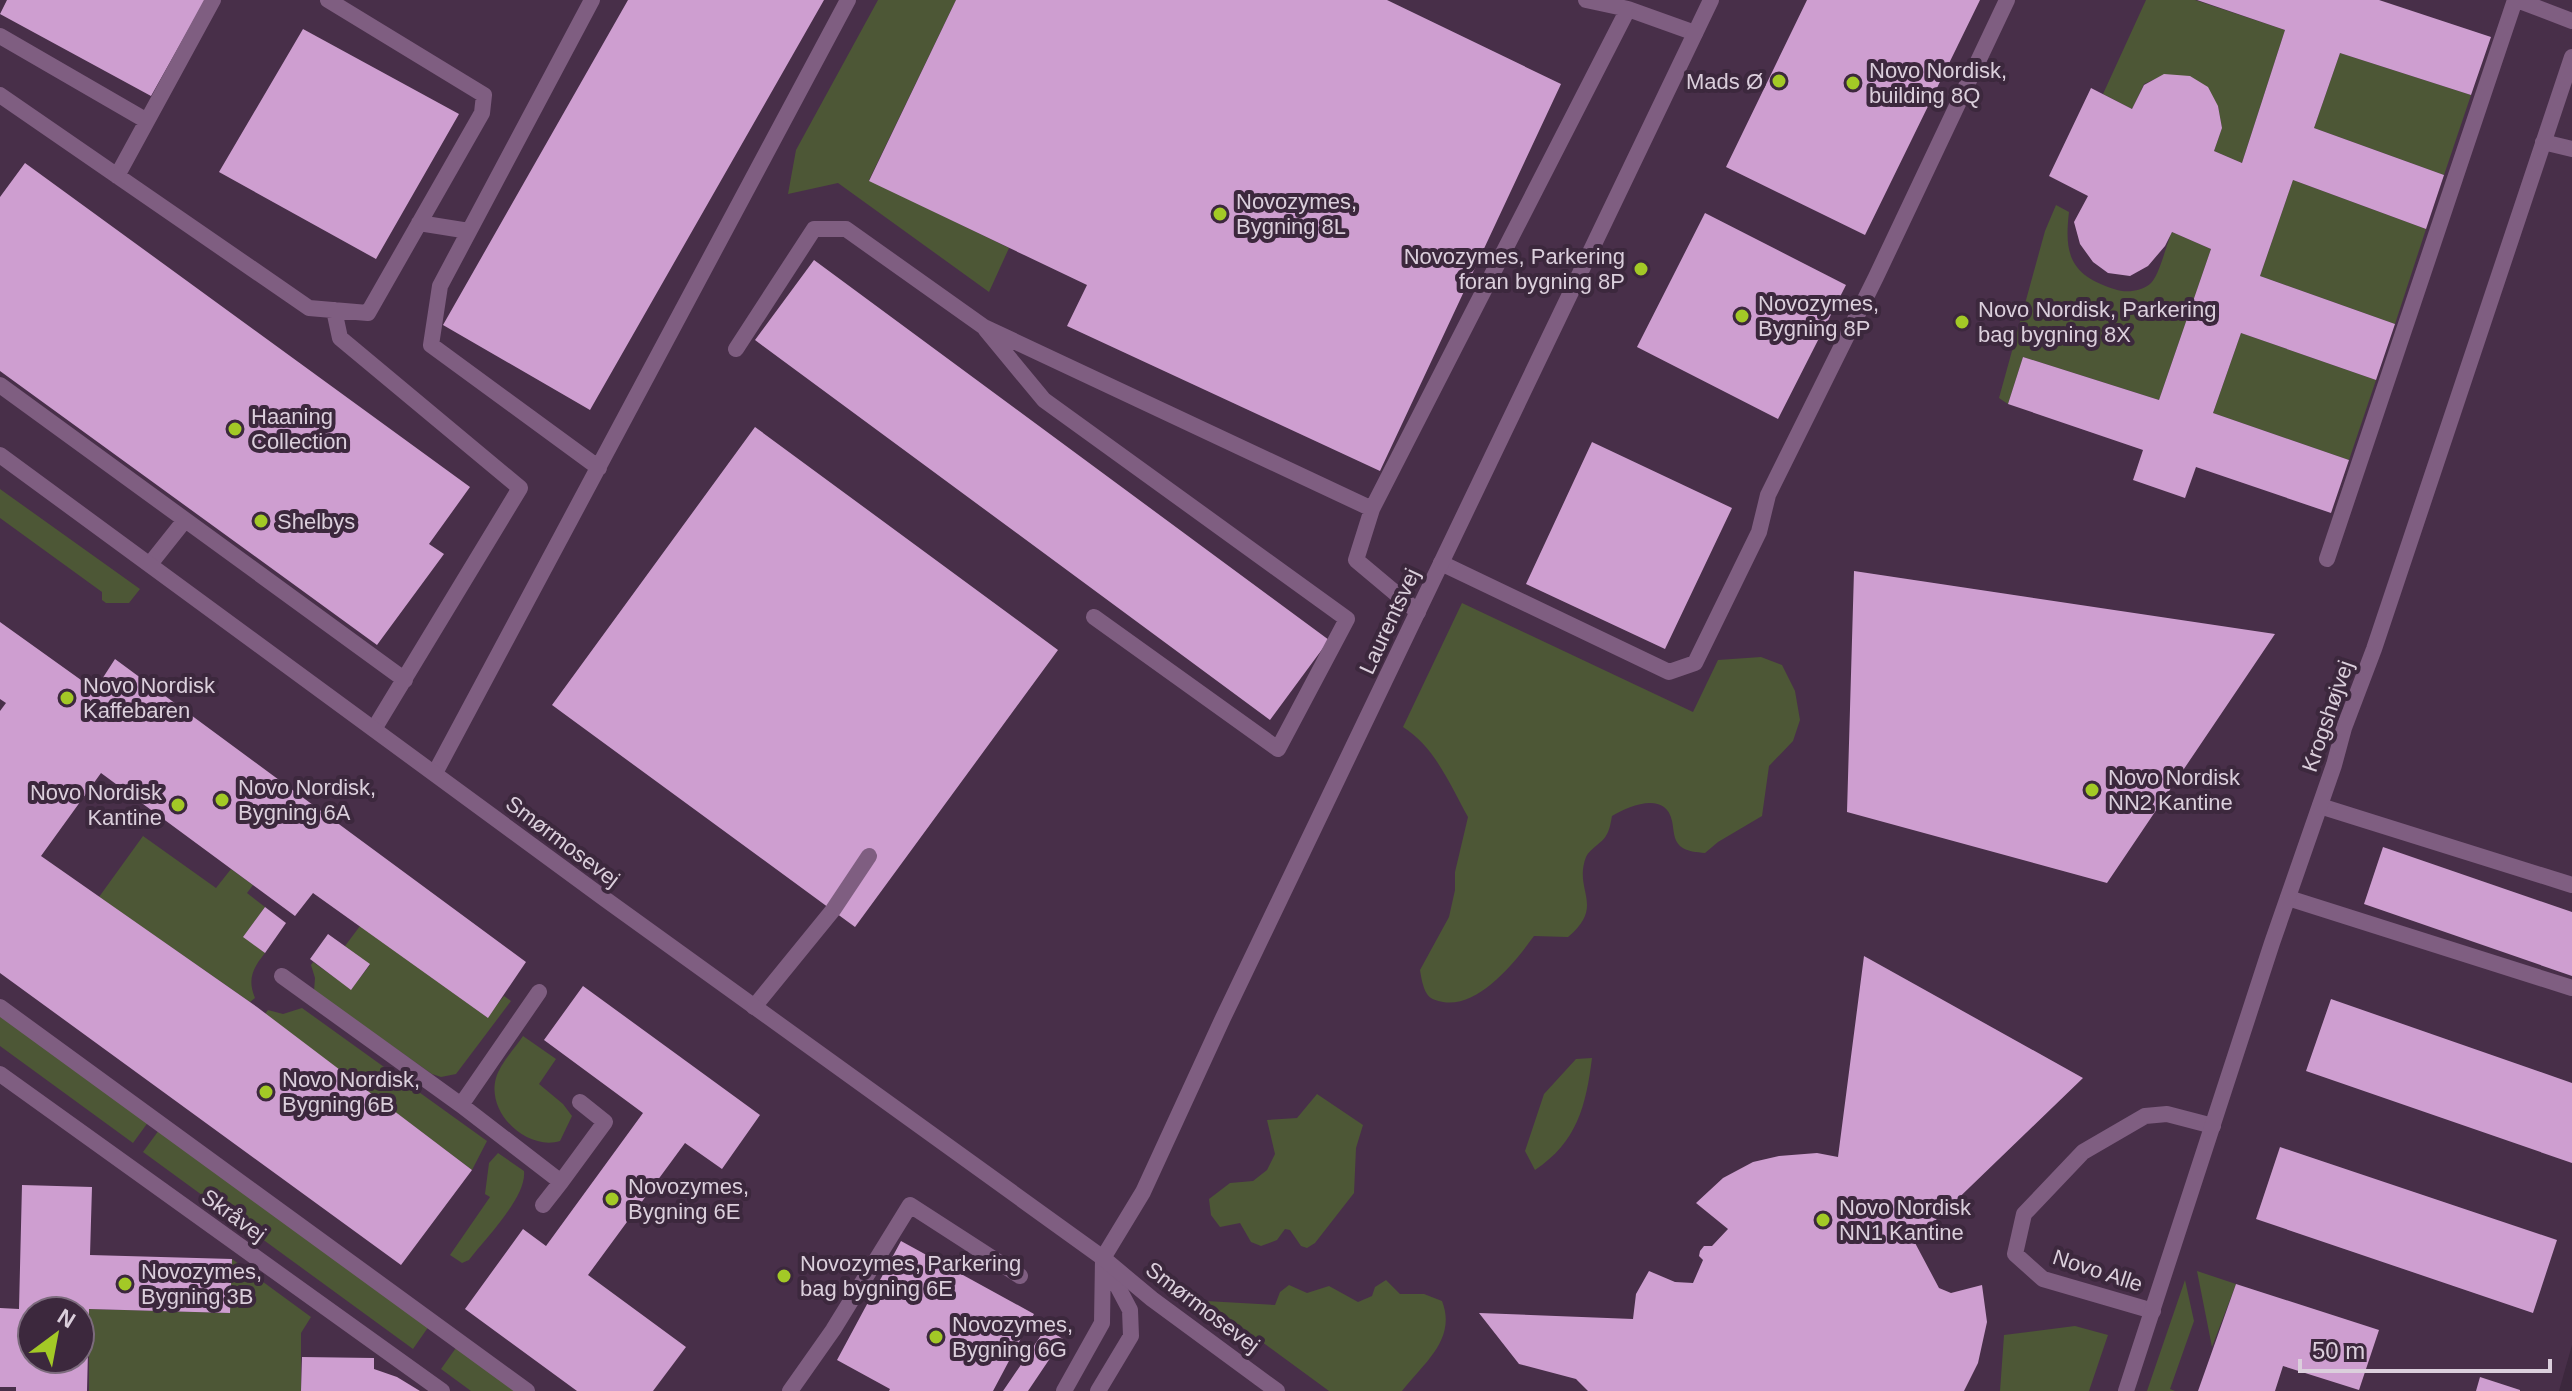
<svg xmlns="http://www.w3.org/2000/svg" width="2572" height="1391" viewBox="0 0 2572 1391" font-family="Helvetica,sans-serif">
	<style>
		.built { fill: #482f49; fill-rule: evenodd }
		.green { fill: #4d5736 }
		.building { fill: #ce9ed0; fill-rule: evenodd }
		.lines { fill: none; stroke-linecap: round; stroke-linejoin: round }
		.lane { stroke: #7f5e81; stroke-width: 16 }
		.street { stroke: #7f5e81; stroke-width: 16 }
		.poi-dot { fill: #a3c926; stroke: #3c283d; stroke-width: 3 }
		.labels { text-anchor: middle; stroke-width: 8; stroke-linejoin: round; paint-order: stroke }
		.poi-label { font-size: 22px; fill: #dbcfdc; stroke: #3c283d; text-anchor: start }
		.street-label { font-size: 22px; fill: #dbcfdc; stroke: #3c283d }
	</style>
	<rect width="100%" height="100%" fill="#3c283d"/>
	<!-- built -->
	<path class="built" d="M 0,0 L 2572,0 L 2572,1345 L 2559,1391 L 0,1391 ZM 32,1311 L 80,1311 L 80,1359 L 32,1359 Z"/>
	<!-- green -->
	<path class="green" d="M 878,0 L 956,0 L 869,180 L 1009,248 L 989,292 L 838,183 L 788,194 L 796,150 Z
		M 2146,0 L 2195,0 L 2285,30 L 2242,163 L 2214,151 L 2222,128 L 2218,106 L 2164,75 L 2144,84 L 2132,109 L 2103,94 Z
		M 2340,53 L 2471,95 L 2444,175 L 2314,128 Z
		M 2293,180 L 2426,229 L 2395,324 L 2260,276 Z
		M 2056,205 L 2069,212 C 2064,254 2070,275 2114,289 C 2125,293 2140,292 2150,284 C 2159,277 2166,245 2172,232 L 2211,249 L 2159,400 L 2023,357 L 2008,404 L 1999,398 L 2045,231 Z
		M 2241,333 L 2376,380 L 2349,460 L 2213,413 Z
		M 0,489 L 140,589 L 129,603 L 106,603 L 102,600 L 102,592 L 0,518 Z
		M 1462,603 L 1693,712 L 1718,660 L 1761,657 L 1782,665 L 1795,691 L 1800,720 L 1793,741 L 1769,766 L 1762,816 L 1718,842 L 1705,853 C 1697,852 1687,852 1680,846 C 1673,839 1674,830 1672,821 C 1666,791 1630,805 1612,816 C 1611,821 1610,829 1607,834 C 1603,843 1590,848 1586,857 C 1573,891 1606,905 1568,937 L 1534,936 C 1515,962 1479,1008 1443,1002 C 1437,1001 1430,999 1427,994 C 1423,988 1421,977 1420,970 L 1449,917 L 1455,890 L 1455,872 L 1468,817 C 1450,785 1435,747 1403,727 Z
		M 143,836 L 216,888 L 231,869 L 253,885 L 247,893 L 265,907 L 244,936 L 265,953 C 253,968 247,979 255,998 L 250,1002 L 99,897 Z
		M 360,926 L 487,1017 L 504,996 L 511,1001 L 456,1074 L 441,1077 L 432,1074 L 314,991 L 315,978 L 311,965 L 313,962 L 351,989 L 370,965 L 345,946 Z
		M 302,1008 L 487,1141 L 472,1170 L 265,1014 L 268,1010 L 283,1014 Z
		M 0,1012 L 149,1121 L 133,1143 L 0,1046 Z
		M 523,1036 L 556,1059 L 539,1084 L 563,1104 L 572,1116 L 560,1141 C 527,1151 486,1113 496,1078 C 500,1064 515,1048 523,1036 Z
		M 1592,1058 C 1586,1106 1577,1142 1535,1170 L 1525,1151 L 1544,1094 L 1576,1059 Z
		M 1317,1094 L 1363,1125 L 1356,1148 L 1354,1193 L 1315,1243 L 1307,1248 L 1301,1246 L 1290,1230 L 1285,1229 L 1277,1240 L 1261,1246 L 1251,1242 L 1240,1223 L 1220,1227 L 1211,1215 L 1209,1199 L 1230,1183 L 1253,1181 L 1267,1170 L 1275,1154 L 1267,1120 L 1297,1118 Z
		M 159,1130 L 429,1326 L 413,1349 L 143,1152 Z
		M 498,1153 L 524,1171 C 527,1197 485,1239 469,1260 L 462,1263 L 450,1255 L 490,1197 L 485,1194 L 489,1163 Z
		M 232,1259 L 311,1317 L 301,1333 L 301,1391 L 89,1391 L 89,1309 L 230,1313 Z
		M 2197,1271 L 2236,1284 L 2212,1347 Z
		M 1386,1280 L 1400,1294 L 1424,1294 L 1442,1301 C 1457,1339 1424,1363 1402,1391 L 1329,1391 L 1206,1301 L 1275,1305 L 1280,1292 L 1289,1285 L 1307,1293 L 1329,1286 L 1358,1302 L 1372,1296 L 1375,1287 Z
		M 2185,1280 L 2194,1321 L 2170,1389 L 2175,1391 L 2147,1391 Z
		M 2075,1326 L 2108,1335 L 2089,1391 L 2000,1391 L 2004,1335 Z
		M 458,1345 L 521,1391 L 471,1391 L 441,1369 Z"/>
	<!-- building -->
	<path class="building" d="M 7,0 L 205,0 L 151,96 L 0,14 Z
		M 628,0 L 824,0 L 590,410 L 443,325 Z
		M 956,0 L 1387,0 L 1561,84 L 1380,471 L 1067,326 L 1087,285 L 869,181 Z
		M 1807,0 L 1980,0 L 1865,235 L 1726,167 Z
		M 2197,0 L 2379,0 L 2491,37 L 2471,95 L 2340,53 L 2314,128 L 2444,175 L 2426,229 L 2293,180 L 2260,276 L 2395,324 L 2376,380 L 2241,333 L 2213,413 L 2349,460 L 2331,513 L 2196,467 L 2185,498 L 2133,480 L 2143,450 L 2008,404 L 2023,357 L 2159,400 L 2211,249 L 2172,232 L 2165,246 L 2148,266 L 2130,276 L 2108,273 L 2093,262 L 2080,244 L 2074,222 L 2088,196 L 2049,176 L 2091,88 L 2132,109 L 2144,85 L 2164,74 L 2190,76 L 2208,87 L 2218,106 L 2222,128 L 2214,151 L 2242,163 L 2285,30 Z
		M 303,29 L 459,114 L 376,259 L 219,172 Z
		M 25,163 L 470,487 L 429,544 L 444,554 L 377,645 L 0,371 L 0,197 Z
		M 1705,213 L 1846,285 L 1778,419 L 1637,347 Z
		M 814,260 L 1329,640 L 1270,720 L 755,340 Z
		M 755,427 L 1058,650 L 855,927 L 552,705 Z
		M 1592,442 L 1732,508 L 1665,649 L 1526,584 Z
		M 1854,571 L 2275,634 L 2107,883 L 1847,812 Z
		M 0,622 L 95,690 L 115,659 L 526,962 L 488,1018 L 313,893 L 295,916 L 101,773 L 41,856 L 257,1007 L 472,1170 L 401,1265 L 0,973 L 0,711 L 6,703 L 0,699 Z
		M 2383,847 L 2572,912 L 2572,976 L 2364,904 Z
		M 265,907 L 286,923 L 265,953 L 243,937 Z
		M 328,934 L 370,964 L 351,990 L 310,959 Z
		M 1864,956 L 2083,1078 L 1914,1241 L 1939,1288 L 1951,1293 L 1982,1285 L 1987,1322 L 1978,1363 L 1964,1391 L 1588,1391 L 1576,1379 L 1519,1364 L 1479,1313 L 1633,1319 L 1636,1294 L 1649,1271 L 1675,1282 L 1693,1283 L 1703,1260 L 1699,1256 L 1700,1251 L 1704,1246 L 1712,1246 L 1728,1229 L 1696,1203 L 1723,1178 L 1753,1162 L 1779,1156 L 1817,1153 L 1838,1157 Z
		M 583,986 L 760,1115 L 722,1169 L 685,1143 L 588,1275 L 686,1347 L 653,1391 L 577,1391 L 465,1309 L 523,1229 L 546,1246 L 643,1113 L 544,1040 Z
		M 2331,999 L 2572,1083 L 2572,1163 L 2306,1071 Z
		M 2280,1147 L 2557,1240 L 2533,1313 L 2256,1219 Z
		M 22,1185 L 92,1187 L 90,1255 L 232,1259 L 230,1313 L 89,1309 L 87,1391 L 16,1391 L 16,1387 L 0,1387 L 0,1308 L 19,1309 ZM 32,1311 L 80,1311 L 80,1359 L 32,1359 Z
		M 901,1241 L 1034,1314 L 993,1391 L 889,1391 L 890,1389 L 837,1360 Z
		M 2236,1284 L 2379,1330 L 2359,1390 L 2283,1366 L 2275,1391 L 2198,1391 Z
		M 1046,1328 L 1063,1339 L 1028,1391 L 1003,1391 Z
		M 302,1357 L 374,1358 L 374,1369 L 397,1377 L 420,1391 L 301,1391 Z
		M 2480,1377 L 2520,1390 L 2520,1391 L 2476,1391 Z"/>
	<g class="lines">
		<!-- lane -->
		<path class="lane" d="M 592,0 L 440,286 L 431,345 L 599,468
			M 1586,0 L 1628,9
			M 2517,0 L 2572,21
			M 0,36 L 147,121
			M 0,95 L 309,308 L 368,313 L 482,113 L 484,95 L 328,0
			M 117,176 L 213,0
			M 419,223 L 469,231
			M 334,310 L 340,338 L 520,488 L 374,729
			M 986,330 L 1044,400 L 1347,619 L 1278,749 L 1094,617
			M 736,349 L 814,229 L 846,229 L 984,327 L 1372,509 L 1356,560 L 1418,612
			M 0,385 L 405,680
			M 1372,509 L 1628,9 L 1695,33
			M 2327,559 L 2515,0
			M 1441,563 L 1669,672 L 1695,663 L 1759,532 L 1768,495 L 1876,277 L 2007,0
			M 150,564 L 185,520
			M 435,773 L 848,0
			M 2320,806 L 2572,885
			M 2288,898 L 2572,988
			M 282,976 L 461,1105 L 561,1182 L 605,1122 L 580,1102
			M 0,1007 L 527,1391
			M 754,1007 L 833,910 L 869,856
			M 0,1074 L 442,1391
			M 461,1105 L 539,992
			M 543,1205 L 561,1182
			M 2153,1311 L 2043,1279 L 2015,1254 L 2024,1214 L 2083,1152 L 2145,1116 L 2167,1114 L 2213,1126
			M 790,1391 L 833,1330 L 910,1205 L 1020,1276
			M 1064,1391 L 1102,1323 L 1103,1259
			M 1098,1391 L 1131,1336 L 1130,1310 L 1103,1259"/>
		<!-- street -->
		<path class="street" d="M 2543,142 L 2572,149
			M 0,455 L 605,899 L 1103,1258 L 1152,1299 L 1277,1391
			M 1103,1258 L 1143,1192 L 1223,1018 L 1711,0
			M 2126,1391 L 2272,943 L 2334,765 L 2344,728 L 2374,649 L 2572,57"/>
	</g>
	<!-- markers -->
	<g class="poi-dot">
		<circle cx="1779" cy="81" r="8"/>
		<circle cx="1853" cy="83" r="8"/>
		<circle cx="1220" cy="214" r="8"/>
		<circle cx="1641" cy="269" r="8"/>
		<circle cx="1742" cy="316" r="8"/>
		<circle cx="1962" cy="322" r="8"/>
		<circle cx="235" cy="429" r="8"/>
		<circle cx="261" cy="521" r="8"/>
		<circle cx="67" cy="698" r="8"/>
		<circle cx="2092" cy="790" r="8"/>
		<circle cx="222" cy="800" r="8"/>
		<circle cx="178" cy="805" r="8"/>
		<circle cx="266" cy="1092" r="8"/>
		<circle cx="612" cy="1199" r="8"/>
		<circle cx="1823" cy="1220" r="8"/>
		<circle cx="784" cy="1276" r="8"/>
		<circle cx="125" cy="1284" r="8"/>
		<circle cx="936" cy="1337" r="8"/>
	</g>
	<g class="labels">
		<!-- poi labels -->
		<g class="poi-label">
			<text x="1869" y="78">Novo Nordisk,<tspan x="1869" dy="25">building 8Q</tspan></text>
			<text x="1763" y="89" text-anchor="end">Mads Ø</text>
			<text x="1236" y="209">Novozymes,<tspan x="1236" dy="25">Bygning 8L</tspan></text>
			<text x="1625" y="264" text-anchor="end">Novozymes, Parkering<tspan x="1625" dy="25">foran bygning 8P</tspan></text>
			<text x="1758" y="311">Novozymes,<tspan x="1758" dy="25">Bygning 8P</tspan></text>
			<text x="1978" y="317">Novo Nordisk, Parkering<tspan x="1978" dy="25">bag bygning 8X</tspan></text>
			<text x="251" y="424">Haaning<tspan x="251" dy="25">Collection</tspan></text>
			<text x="277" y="529">Shelbys</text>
			<text x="83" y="693">Novo Nordisk<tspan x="83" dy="25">Kaffebaren</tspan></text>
			<text x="2108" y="785">Novo Nordisk<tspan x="2108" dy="25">NN2 Kantine</tspan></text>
			<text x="238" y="795">Novo Nordisk,<tspan x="238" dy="25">Bygning 6A</tspan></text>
			<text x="162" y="800" text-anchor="end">Novo Nordisk<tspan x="162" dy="25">Kantine</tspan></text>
			<text x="282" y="1087">Novo Nordisk,<tspan x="282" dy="25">Bygning 6B</tspan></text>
			<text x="628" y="1194">Novozymes,<tspan x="628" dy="25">Bygning 6E</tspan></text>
			<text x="1839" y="1215">Novo Nordisk<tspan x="1839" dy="25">NN1 Kantine</tspan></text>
			<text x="800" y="1271">Novozymes, Parkering<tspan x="800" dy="25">bag bygning 6E</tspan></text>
			<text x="141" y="1279">Novozymes,<tspan x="141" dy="25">Bygning 3B</tspan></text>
			<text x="952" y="1332">Novozymes,<tspan x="952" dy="25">Bygning 6G</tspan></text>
		</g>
		<!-- street labels -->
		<g class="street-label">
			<text transform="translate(1389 621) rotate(-65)" y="8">Laurentsvej</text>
			<text transform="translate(2327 716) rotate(-71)" y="8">Krogshøjvej</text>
			<text transform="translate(563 841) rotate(37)" y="8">Smørmosevej</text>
			<text transform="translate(234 1215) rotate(36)" y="8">Skråvej</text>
			<text transform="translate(2098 1270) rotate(18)" y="8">Novo Alle</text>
			<text transform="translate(1203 1307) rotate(37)" y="8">Smørmosevej</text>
		</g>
	</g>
	<!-- north arrow -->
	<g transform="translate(56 1335) rotate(32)"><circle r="38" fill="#3c283d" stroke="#7c6b7d" stroke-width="2"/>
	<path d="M0-6L14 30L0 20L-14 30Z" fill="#a3c926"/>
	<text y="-12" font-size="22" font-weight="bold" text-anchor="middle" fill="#dbcfdc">N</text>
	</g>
	<!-- scale -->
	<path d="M2300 1359v12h250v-12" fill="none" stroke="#dbcfdc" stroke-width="4"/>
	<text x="2312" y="1359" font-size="24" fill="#dbcfdc" stroke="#3c283d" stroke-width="6" paint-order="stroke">50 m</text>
</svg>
